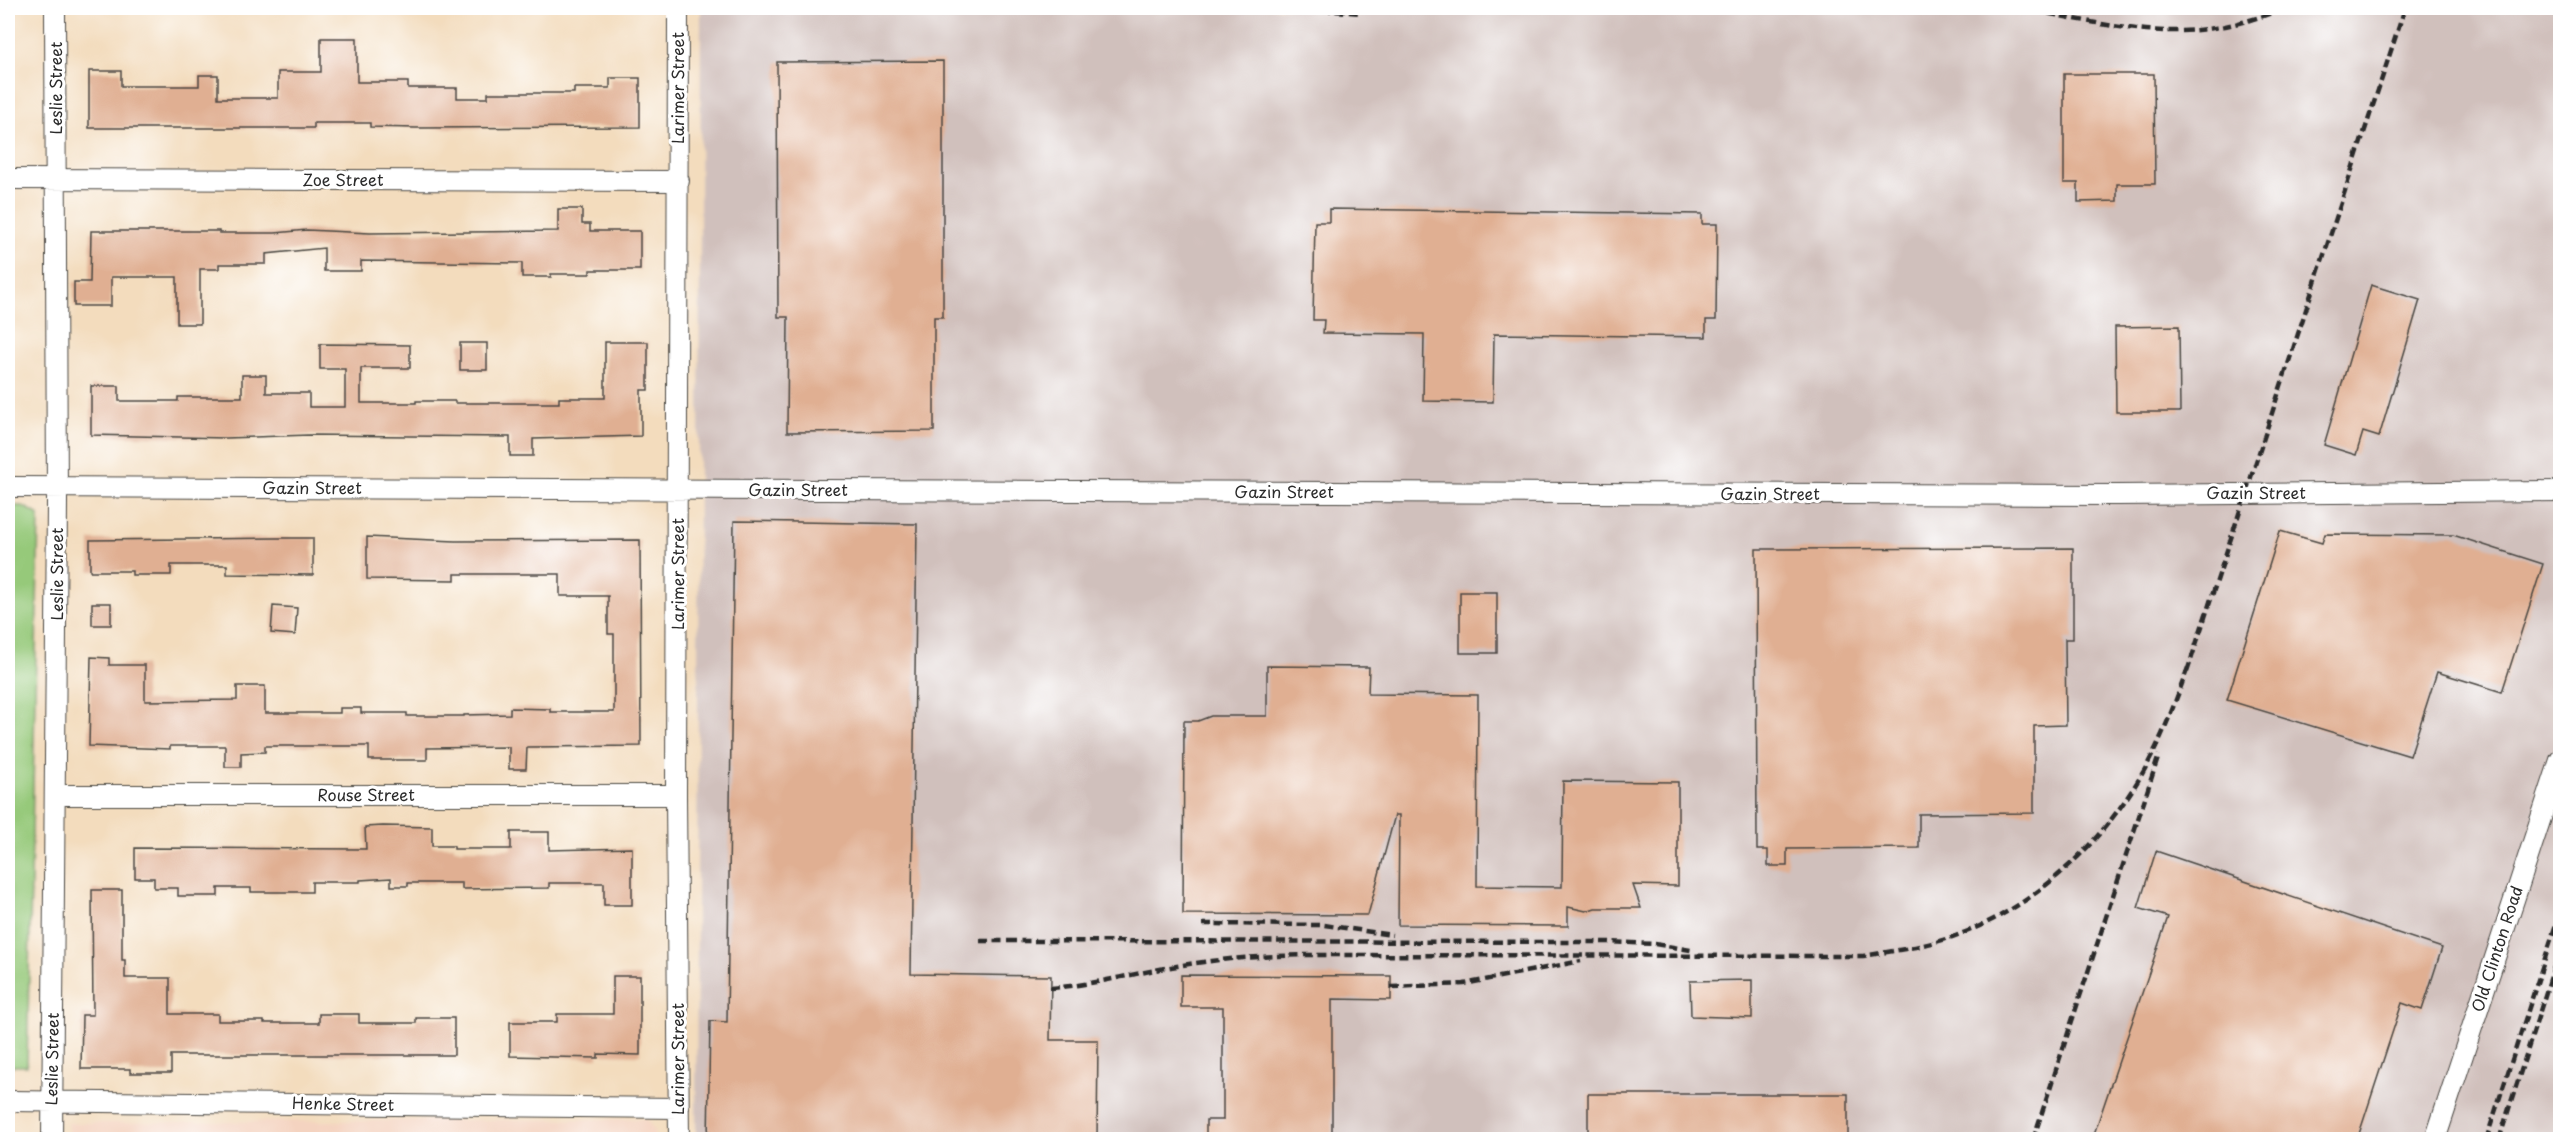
<svg xmlns="http://www.w3.org/2000/svg" width="2568" height="1147" viewBox="0 0 2568 1147" font-family="'Playpen Sans',sans-serif">
	<style>
		.built { fill: #f4d3c0 }
		.industrial { fill: #d0c0bc }
		.green { fill: #96c97a; stroke: #607a52; stroke-width: 1.5 }
		.building { fill: #e0af92 }
		.lines { fill: none; stroke-linecap: round; stroke-linejoin: round }
		.street-casing { stroke: #494641; stroke-width: 22 }
		.street { stroke: #fff; stroke-width: 20 }
		.rail { stroke: #2b2b2b; stroke-width: 4.5; stroke-dasharray: 9 4.5; stroke-linecap: butt }
		.labels { text-anchor: middle; stroke-width: 6; stroke-linejoin: round; paint-order: stroke }
		.street-label { font-size: 16px; fill: #2b2b2b; stroke: #fff }
	</style>
	<rect width="100%" height="100%" fill="#fff"/>
	<filter id="ink" filterUnits="userSpaceOnUse"><feTurbulence type="fractalNoise" baseFrequency=".0167" numOctaves="2"/><feDisplacementMap in="SourceGraphic" scale="12" xChannelSelector="R" yChannelSelector="G"/><feConvolveMatrix kernelMatrix="1 2 1 2 8 2 1 2 1" color-interpolation-filters="sRGB"/></filter>
	<filter id="wash" filterUnits="userSpaceOnUse"><feTurbulence type="fractalNoise" baseFrequency=".008" numOctaves="4" result="noise"/><feDisplacementMap in="SourceGraphic" scale="24" xChannelSelector="R" yChannelSelector="G"/><feGaussianBlur stdDeviation="1.35" result="paint"/><feColorMatrix in="noise" values="0 0 0 0 0 0 0 0 0 0 0 0 0 0 0 0 0 1.4 0 .05"/><feComposite in="paint" operator="in"/></filter>
	<g filter="url(#wash)">
		<rect width="100%" height="100%" fill="#f3dcbd"/>
		<!-- built -->
		<path class="built" d="M 646,1119 L 655,1131 L 655,1139 L 69,1139 L 68,1123 Z"/>
		<!-- industrial -->
		<path class="industrial" d="M 701,8 L 2560,8 L 2560,1139 L 696,1140 Z"/>
		<!-- green -->
		<path class="green" d="M 8,506 L 23,506 L 39,515 L 27,1066 L 8,1066 Z"/>
		<g id="blocks">
			<!-- building -->
			<path class="building" d="M 321,38 L 357,38 L 357,82 L 408,82 L 408,88 L 457,88 L 457,98 L 488,98 L 488,93 L 574,93 L 574,88 L 610,88 L 610,78 L 640,78 L 640,127 L 416,128 L 370,127 L 370,123 L 314,123 L 314,128 L 89,128 L 89,71 L 121,71 L 121,86 L 199,86 L 199,75 L 218,75 L 218,98 L 278,98 L 278,72 L 321,72 Z
				M 943,61 L 943,317 L 934,317 L 934,431 L 787,432 L 788,317 L 778,317 L 777,62 Z
				M 2064,74 L 2154,74 L 2155,184 L 2117,184 L 2117,201 L 2078,202 L 2078,183 L 2064,183 Z
				M 558,209 L 582,209 L 582,224 L 590,224 L 590,231 L 640,231 L 640,270 L 590,270 L 590,274 L 551,274 L 551,277 L 522,277 L 522,263 L 361,261 L 361,271 L 324,271 L 324,248 L 266,254 L 266,264 L 219,264 L 219,269 L 200,269 L 200,324 L 177,324 L 177,277 L 111,277 L 111,306 L 74,306 L 74,282 L 90,282 L 91,231 L 219,231 L 219,233 L 275,233 L 307,230 L 370,233 L 558,231 Z
				M 1329,209 L 1702,214 L 1702,224 L 1717,224 L 1716,320 L 1706,320 L 1706,337 L 1494,334 L 1493,402 L 1423,401 L 1424,334 L 1323,333 L 1324,320 L 1313,320 L 1315,222 L 1329,222 Z
				M 2371,285 L 2420,300 L 2379,437 L 2363,432 L 2356,455 L 2324,445 Z
				M 2179,326 L 2180,412 L 2116,412 L 2115,327 Z
				M 605,342 L 648,342 L 648,390 L 641,390 L 641,436 L 533,439 L 533,456 L 510,456 L 510,437 L 309,435 L 226,438 L 91,435 L 91,386 L 119,386 L 119,401 L 178,401 L 178,397 L 242,397 L 242,375 L 266,375 L 266,393 L 309,393 L 309,407 L 345,407 L 345,369 L 320,369 L 320,344 L 410,345 L 410,368 L 361,368 L 361,403 L 416,403 L 416,401 L 455,401 L 455,403 L 559,403 L 559,398 L 605,398 Z
				M 460,343 L 487,343 L 487,370 L 460,370 Z
				M 734,521 L 917,524 L 911,974 L 1051,976 L 1050,1040 L 1098,1040 L 1097,1140 L 708,1140 L 710,1021 L 727,1022 Z
				M 2280,531 L 2322,543 L 2325,534 L 2453,535 L 2543,564 L 2502,692 L 2437,672 L 2410,756 L 2227,700 Z
				M 367,537 L 455,541 L 640,540 L 641,746 L 527,747 L 526,769 L 509,769 L 509,747 L 427,748 L 427,760 L 369,760 L 369,746 L 265,746 L 265,752 L 241,753 L 241,767 L 225,767 L 225,746 L 170,746 L 170,749 L 89,746 L 91,657 L 109,658 L 109,665 L 145,665 L 145,701 L 237,700 L 237,686 L 265,686 L 265,713 L 340,713 L 340,708 L 361,708 L 361,713 L 407,713 L 407,716 L 464,716 L 464,715 L 510,714 L 510,708 L 550,709 L 550,712 L 614,712 L 614,634 L 608,634 L 608,596 L 560,596 L 560,574 L 455,574 L 455,580 L 367,579 Z
				M 275,538 L 313,538 L 313,575 L 227,574 L 227,565 L 171,565 L 171,575 L 132,575 L 132,571 L 90,571 L 90,540 Z
				M 2073,548 L 2073,639 L 2065,639 L 2066,725 L 2034,726 L 2034,813 L 1919,814 L 1919,848 L 1787,849 L 1787,866 L 1768,866 L 1768,850 L 1757,850 L 1756,549 Z
				M 1460,592 L 1497,592 L 1497,653 L 1460,653 Z
				M 92,603 L 111,603 L 111,625 L 92,625 Z
				M 273,606 L 297,608 L 295,635 L 271,633 Z
				M 1267,666 L 1369,667 L 1368,694 L 1478,695 L 1477,886 L 1562,887 L 1563,781 L 1678,782 L 1678,886 L 1633,885 L 1641,908 L 1595,908 L 1586,911 L 1568,907 L 1568,926 L 1398,925 L 1399,815 L 1395,815 L 1368,915 L 1183,914 L 1184,721 L 1198,721 L 1211,716 L 1267,716 Z
				M 383,826 L 432,827 L 432,846 L 454,846 L 454,849 L 511,849 L 511,832 L 549,832 L 549,850 L 632,848 L 632,905 L 604,905 L 604,883 L 549,883 L 549,888 L 462,889 L 462,883 L 408,883 L 408,886 L 391,886 L 391,878 L 360,880 L 360,882 L 312,882 L 312,892 L 251,892 L 251,888 L 218,888 L 218,896 L 178,896 L 178,888 L 154,888 L 154,878 L 135,878 L 135,848 L 366,849 L 365,827 Z
				M 2156,851 L 2442,948 L 2422,1010 L 2402,1003 L 2357,1140 L 2092,1140 L 2168,917 L 2138,908 Z
				M 92,890 L 122,890 L 122,960 L 125,960 L 125,978 L 170,978 L 170,1014 L 218,1014 L 218,1021 L 264,1021 L 264,1023 L 319,1023 L 319,1014 L 359,1014 L 359,1023 L 416,1023 L 416,1018 L 454,1018 L 454,1055 L 171,1055 L 171,1073 L 130,1073 L 130,1069 L 81,1069 L 82,1015 L 93,1015 Z
				M 1181,975 L 1391,976 L 1391,1000 L 1332,999 L 1332,1140 L 1206,1140 L 1206,1120 L 1223,1120 L 1223,1007 L 1181,1007 Z
				M 613,976 L 640,976 L 640,1055 L 598,1054 L 598,1058 L 510,1056 L 510,1022 L 557,1022 L 557,1014 L 613,1014 Z
				M 1752,980 L 1752,1018 L 1691,1016 L 1690,981 Z
				M 1588,1094 L 1848,1094 L 1848,1140 L 1588,1140 Z"/>
		</g>
	</g>
	<g filter="url(#ink)">
		<use href="#blocks" fill-opacity="0" stroke="#494641" stroke-width="1.5"/>
		<g class="lines">
			<!-- street casing -->
			<g class="street-casing">
				<path id="street" d="M 678,8 L 676,795 L 679,1140
					M 8,179 L 679,181
					M 8,487 L 2117,495 L 2560,491
					M 56,795 L 676,795
					M 8,1101 L 679,1108
					M 52,1140 L 57,502 L 55,8
					M 2435,1140 L 2560,760"/>
			</g>
			<!-- street -->
			<use href="#street" class="street"/>
			<!-- rail -->
			<path class="rail" d="M 1295,8 L 1361,13
				M 2022,8 C 2122,28 2185,48 2285,8
				M 2187,672 L 2405,8
				M 1203,924 L 1324,925 L 1392,935
				M 980,941 L 1608,942 L 1655,944 L 1691,950
				M 1391,987 L 1464,984 L 1581,961
				M 1050,988 C 1096,985 1138,972 1183,965 C 1224,958 1267,956 1308,955 L 1863,956 C 1893,951 1923,947 1952,937 C 2032,910 2100,846 2142,774 C 2162,740 2175,702 2189,665
				M 2033,1140 L 2159,755
				M 2486,1140 L 2560,912
				M 2499,1140 L 2560,948"/>
		</g>
	</g>
	<g class="labels">
		<!-- street labels -->
		<g class="street-label">
			<text transform="translate(56 88) rotate(-90)" y="6">Leslie Street</text>
			<text transform="translate(678 88) rotate(-90)" y="6">Larimer Street</text>
			<text x="343" y="186">Zoe Street</text>
			<text x="312" y="494">Gazin Street</text>
			<text x="798" y="496">Gazin Street</text>
			<text x="1284" y="498">Gazin Street</text>
			<text x="2256" y="499">Gazin Street</text>
			<text x="1770" y="500">Gazin Street</text>
			<text transform="translate(57 574) rotate(-90)" y="6">Leslie Street</text>
			<text transform="translate(678 574) rotate(-90)" y="6">Larimer Street</text>
			<text x="366" y="801">Rouse Street</text>
			<text transform="translate(2497 949) rotate(-72)" y="6">Old Clinton Road</text>
			<text transform="translate(52 1059) rotate(-89)" y="6">Leslie Street</text>
			<text transform="translate(678 1059) rotate(-90)" y="6">Larimer Street</text>
			<text transform="translate(343 1104) rotate(1)" y="6">Henke Street</text>
		</g>
	</g>
	<!-- margin -->
	<rect width="2568" height="1147" fill="none" stroke="#fff" stroke-width="30"/>
</svg>
